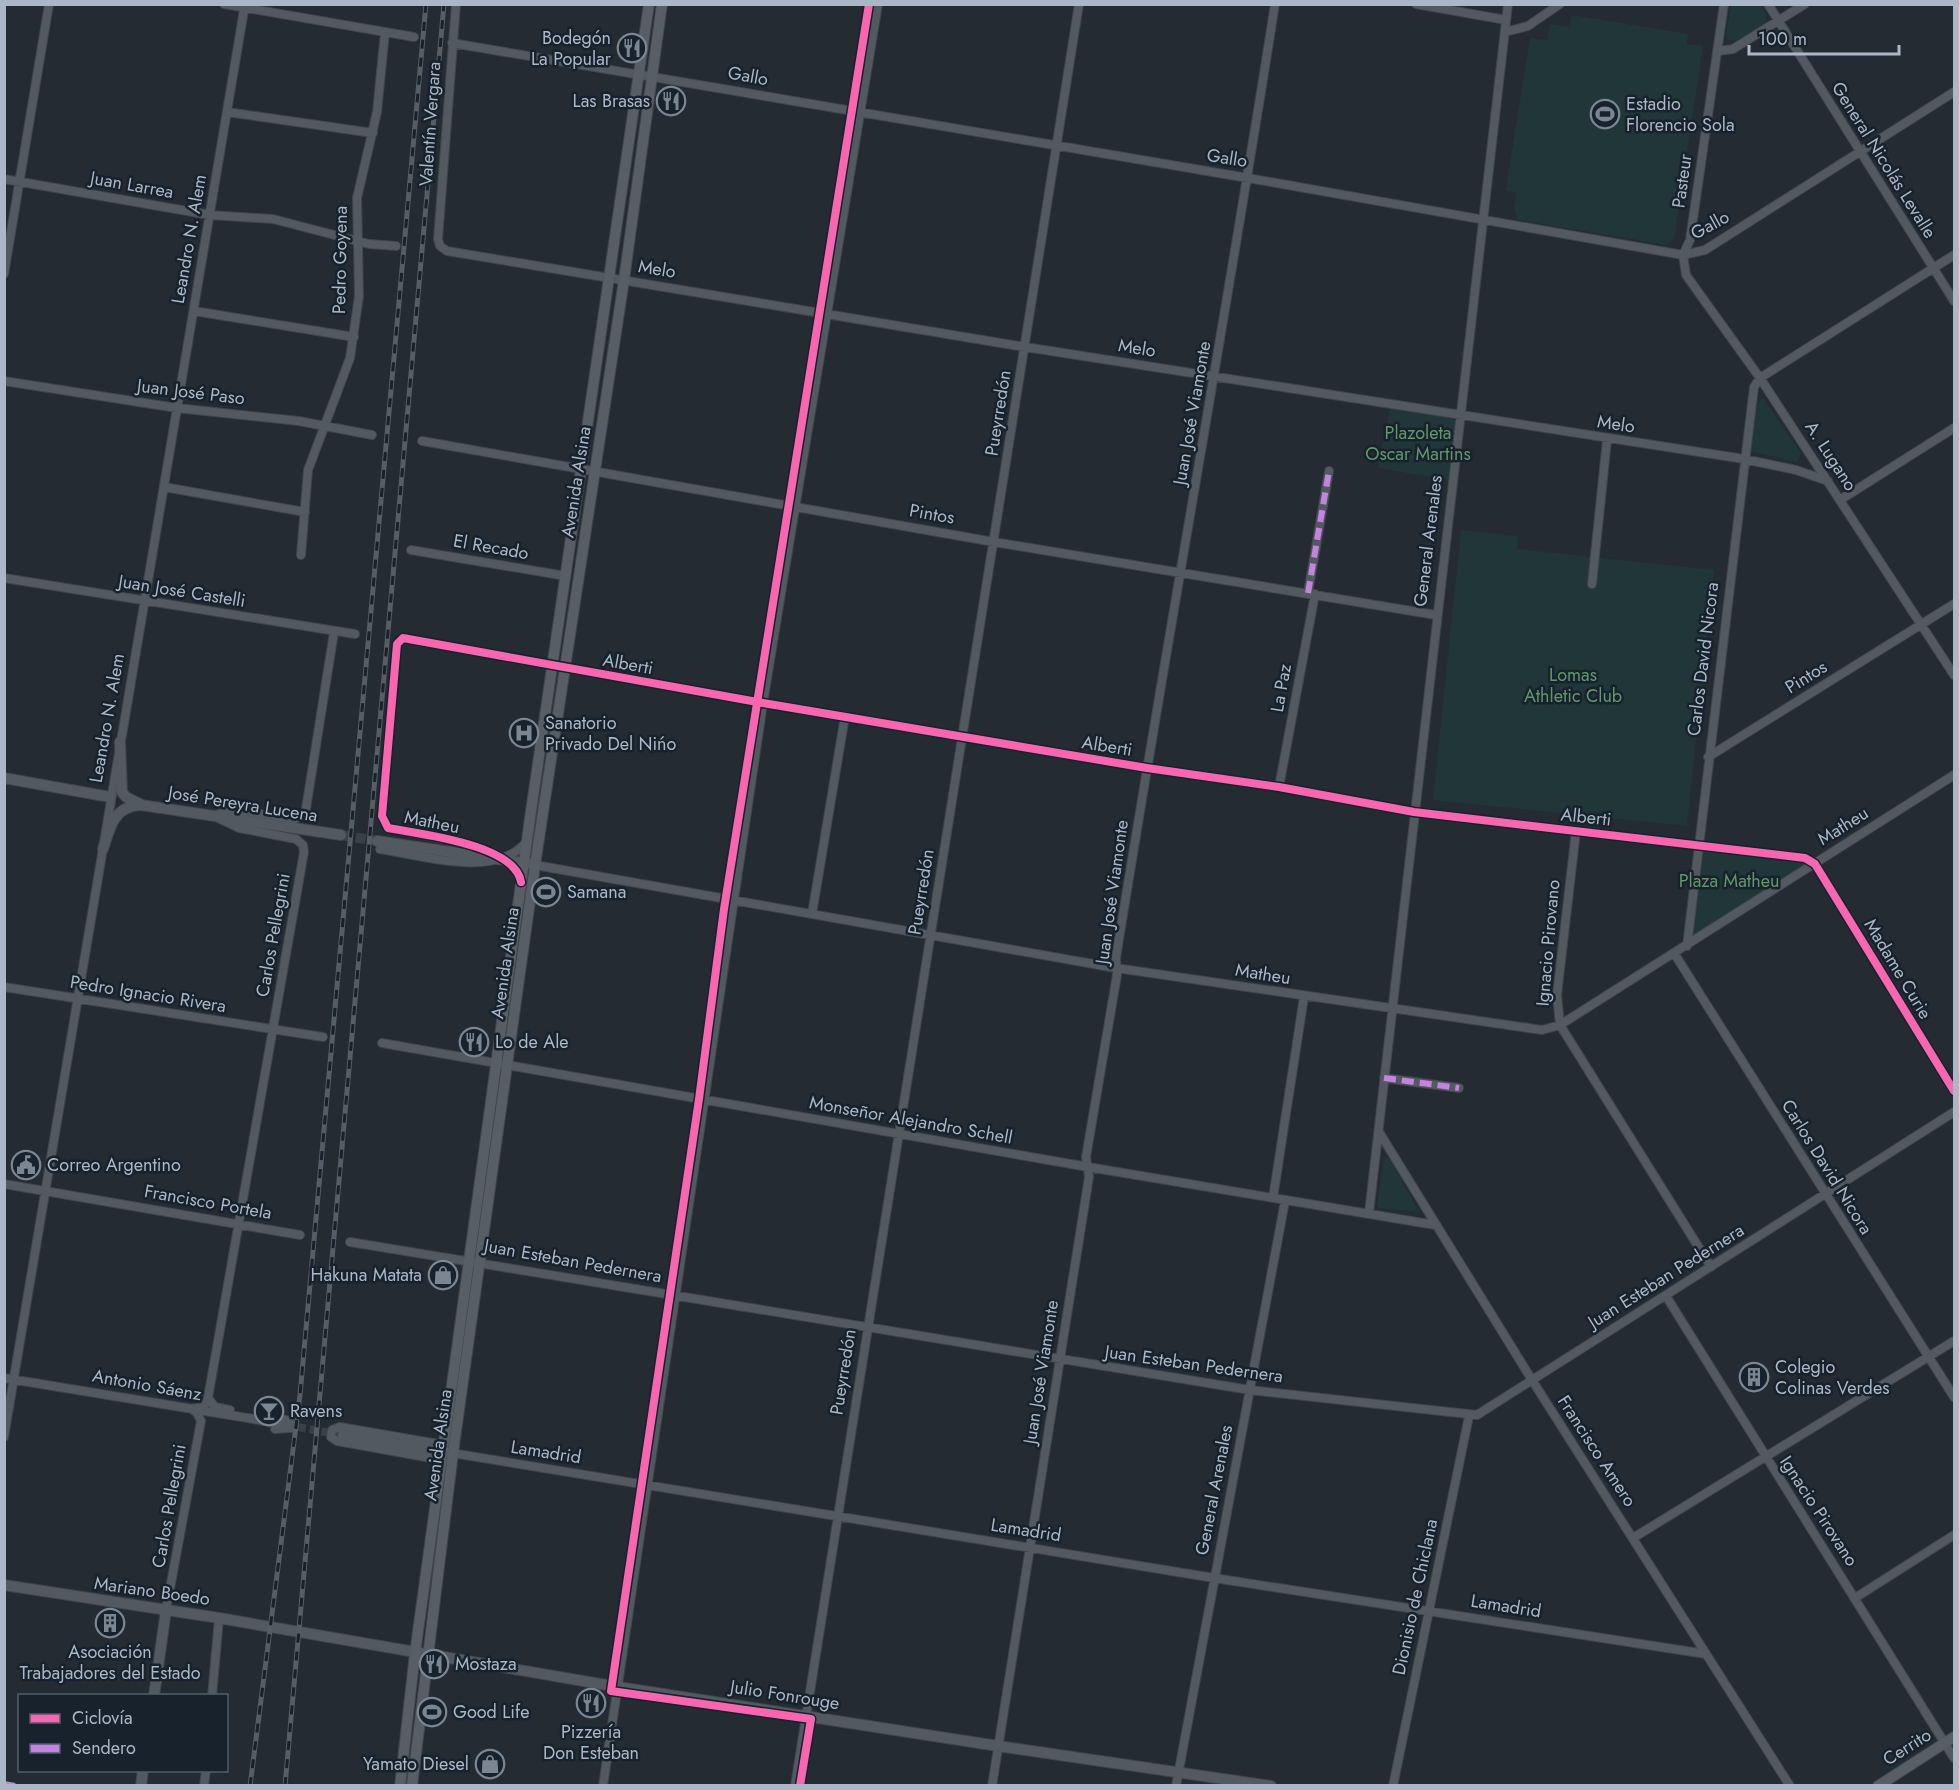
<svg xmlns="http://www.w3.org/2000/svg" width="1959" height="1790" viewBox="0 0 1959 1790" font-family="Jost,sans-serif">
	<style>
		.green { fill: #213639 }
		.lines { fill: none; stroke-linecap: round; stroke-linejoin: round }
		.minor-tunnel { stroke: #384049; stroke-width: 8; stroke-dasharray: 8 4; stroke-linecap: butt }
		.tertiary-tunnel { stroke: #384049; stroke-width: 10; stroke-dasharray: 10 5; stroke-linecap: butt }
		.minor-casing { stroke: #40454b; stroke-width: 10 }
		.tertiary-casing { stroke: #40454b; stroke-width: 12 }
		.secondary-casing { stroke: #40454b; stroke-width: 12 }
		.minor { stroke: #535961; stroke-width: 8 }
		.tertiary { stroke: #535961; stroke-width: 10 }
		.secondary { stroke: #575e66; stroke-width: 10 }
		.rail-casing { stroke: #575d64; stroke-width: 5 }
		.rail { stroke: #17222d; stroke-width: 3; stroke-dasharray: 9; stroke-linecap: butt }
		.quiet { stroke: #c483df; stroke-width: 6; stroke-dasharray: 12 6; stroke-linecap: butt }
		.cycleway-casing { stroke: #17222d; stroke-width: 11 }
		.cycleway { stroke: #f766af; stroke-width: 8 }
		.labels { text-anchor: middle; stroke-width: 5; stroke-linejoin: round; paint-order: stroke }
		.poi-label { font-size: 18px; fill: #abb7c6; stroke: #17222d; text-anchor: start }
		.street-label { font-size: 18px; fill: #abb7c6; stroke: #17222d }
		.park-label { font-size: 18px; fill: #61986a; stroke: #17222d }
	</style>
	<rect width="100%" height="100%" fill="#242b33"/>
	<!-- green -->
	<path class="green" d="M 1731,5 L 1760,5 L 1766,14 L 1766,24 L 1735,41 L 1729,40 L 1726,34 Z
		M 1572,15 L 1688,34 L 1687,44 L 1703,46 L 1674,239 L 1667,245 L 1518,220 L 1514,208 L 1517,193 L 1506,191 L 1507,182 L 1530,38 L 1548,40 L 1550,24 L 1569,27 Z
		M 1761,399 L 1764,399 L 1801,453 L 1797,462 L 1753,452 L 1750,448 L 1758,403 Z
		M 1390,407 L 1456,418 L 1448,480 L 1378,468 Z
		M 1461,530 L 1518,536 L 1517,549 L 1714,570 L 1687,826 L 1433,800 Z
		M 1698,844 L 1815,864 L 1687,946 Z
		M 1384,1157 L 1389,1158 L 1419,1212 L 1379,1208 L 1377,1205 Z"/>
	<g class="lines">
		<!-- minor-tunnel -->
		<path class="minor-tunnel" d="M 286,1425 L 342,1435"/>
		<!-- tertiary-tunnel -->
		<path class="tertiary-tunnel" d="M 341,835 L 377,841"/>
		<!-- minor casing -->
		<g class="minor-casing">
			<path id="minor" d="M 224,4 L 414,37
				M 456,4 L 438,239 L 440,246 L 447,251 L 1025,347 L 1744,459 L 1796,470 L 1828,481
				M 1416,4 L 1506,20
				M 1724,4 L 1690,240 L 1683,255 L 1686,275 L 1760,378 L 1954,675
				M 1768,4 L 1954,301
				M 1505,32 L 1528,26 L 1560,4
				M 452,43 L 1248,178 L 1683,255 L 1705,250 L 1954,92
				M 1718,51 L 1733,49 L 1805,4
				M 227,112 L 373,133
				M 4,179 L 210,215 L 273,219 L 369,244 L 396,246
				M 4,274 L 49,4
				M 194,311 L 354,337
				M 4,381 L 177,408 L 299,421 L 372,435
				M 422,441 L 994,542 L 1436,615
				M 164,487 L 305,512
				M 1840,500 L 1954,428
				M 411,550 L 566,576
				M 301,555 L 308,470 L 350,358 L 359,296 L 357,198 L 377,112 L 385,32
				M 4,578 L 355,634
				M 1592,584 L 1607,440
				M 1308,593 L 1329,471
				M 1708,757 L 1954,604
				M 1279,787 L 1315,594
				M 215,815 L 234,810 L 294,819 L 305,815 L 334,632
				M 1576,831 L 1557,995 L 1560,1025 L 1711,1267
				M 380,849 C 421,855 497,880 527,841
				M 495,855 L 465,843 L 388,828 L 382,816 L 397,644 L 403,638 L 763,703 L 1147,768 L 1279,787 L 1414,812 L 1805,858 L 1815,864 L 1954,1091
				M 535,865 L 1116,968 L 1542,1030 L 1560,1025 L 1954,775
				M 812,914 L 845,716
				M 1687,946 L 1754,387 L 1760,378 L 1954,255
				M 1674,953 L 1954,1397
				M 4,987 L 323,1037
				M 382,1043 L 1088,1167 L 1435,1225
				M 1384,1078 L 1459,1088
				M 1379,1132 L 1532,1380 L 1790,1786
				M 4,1184 L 300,1235
				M 1273,1198 L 1304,997
				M 1369,1213 L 1508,4
				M 350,1242 L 1250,1390 L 1477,1415 L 1954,1112
				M 1666,1296 L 1954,1758
				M 4,1378 L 284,1424
				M 208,1398 L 215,1407 L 230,1410
				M 191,1409 L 204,1407 L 208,1398 L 304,852 L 303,845 L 296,839 L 239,828 L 218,818
				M 275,1429 L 291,1428 L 290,1421 L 278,1418
				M 342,1435 L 1214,1578 L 1706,1654
				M 4,1437 L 245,4
				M 442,1460 L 337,1441 L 331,1437 L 332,1430 L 340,1427 L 444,1445
				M 1633,1538 L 1954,1341
				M 1855,1598 L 1954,1535
				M 166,1610 L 201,1421 L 197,1413 L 192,1409
				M 212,1696 L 219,1618
				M 204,1786 L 206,1770
				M 603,1786 L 763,703 L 878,4
				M 795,1786 L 1079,4
				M 992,1786 L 1089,1177 L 1086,1157 L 1117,975 L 1116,958 C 1167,640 1225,323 1275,4
				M 1176,1786 L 1285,1201
				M 1393,1786 L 1469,1416"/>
		</g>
		<!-- tertiary casing -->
		<g class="tertiary-casing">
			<path id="tertiary" d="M 120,742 L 122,792 L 126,797 L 140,804
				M 4,778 L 110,797
				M 377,841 L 531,864
				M 103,849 C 110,827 114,806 141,805 L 341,835
				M 4,1585 L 219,1618 L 618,1687 L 998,1746 L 1271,1786
				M 154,1696 L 166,1610
				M 141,1786 L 143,1770"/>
		</g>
		<!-- secondary casing -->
		<g class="secondary-casing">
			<path id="secondary" d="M 400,1786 L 415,1653 L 530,818 L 649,4
				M 412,1786 L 453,1453 L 535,865 L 624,280 L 662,4
				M 1878,1786 L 1954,1737"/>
		</g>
		<!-- minor -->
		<use href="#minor" class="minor"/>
		<!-- tertiary -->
		<use href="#tertiary" class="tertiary"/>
		<!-- secondary -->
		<use href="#secondary" class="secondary"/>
		<!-- rail casing -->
		<g class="rail-casing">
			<path id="rail" d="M 250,1786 L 300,1395 L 426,4
				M 285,1786 L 444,4"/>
		</g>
		<!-- rail -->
		<use href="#rail" class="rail"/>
		<!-- quiet -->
		<path class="quiet" d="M 1308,593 L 1329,471
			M 1384,1078 L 1459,1088
			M 4,1784 L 15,1786"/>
		<!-- cycleway casing -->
		<g class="cycleway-casing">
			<path id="cycleway" d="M 521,882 C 515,844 419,834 388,828 L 382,816 L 397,644 L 403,638 L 763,703 L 1147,768 L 1279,787 L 1414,812 L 1805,858 L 1815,864 L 1954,1091
				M 800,1786 L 811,1719 L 611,1691 L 699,1099 L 724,909 L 869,4"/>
		</g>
		<!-- cycleway -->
		<use href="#cycleway" class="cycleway"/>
	</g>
	<!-- icons -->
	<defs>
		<g id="restaurant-ring" transform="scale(1.5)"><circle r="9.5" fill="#17222d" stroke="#7c8693" stroke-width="1.5"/><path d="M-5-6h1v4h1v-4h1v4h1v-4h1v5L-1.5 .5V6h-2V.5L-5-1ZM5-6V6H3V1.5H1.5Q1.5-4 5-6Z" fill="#7c8693"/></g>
		<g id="stadium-ring" transform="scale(1.5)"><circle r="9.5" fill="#17222d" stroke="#7c8693" stroke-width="1.5"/><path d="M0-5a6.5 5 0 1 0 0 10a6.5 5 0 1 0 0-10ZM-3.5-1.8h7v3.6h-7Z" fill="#7c8693"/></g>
		<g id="hospital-ring" transform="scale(1.5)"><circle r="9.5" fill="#17222d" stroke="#7c8693" stroke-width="1.5"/><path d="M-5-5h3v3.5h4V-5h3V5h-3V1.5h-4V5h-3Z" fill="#7c8693"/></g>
		<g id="civic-ring" transform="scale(1.5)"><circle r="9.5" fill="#17222d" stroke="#7c8693" stroke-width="1.5"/><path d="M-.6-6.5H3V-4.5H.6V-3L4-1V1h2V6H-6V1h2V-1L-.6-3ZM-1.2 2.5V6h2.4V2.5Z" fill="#7c8693"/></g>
		<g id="shop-ring" transform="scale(1.5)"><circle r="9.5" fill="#17222d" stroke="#7c8693" stroke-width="1.5"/><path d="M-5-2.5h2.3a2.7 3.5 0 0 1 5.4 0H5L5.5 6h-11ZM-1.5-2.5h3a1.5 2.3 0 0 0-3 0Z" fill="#7c8693"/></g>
		<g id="building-ring" transform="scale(1.5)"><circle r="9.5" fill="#17222d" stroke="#7c8693" stroke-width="1.5"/><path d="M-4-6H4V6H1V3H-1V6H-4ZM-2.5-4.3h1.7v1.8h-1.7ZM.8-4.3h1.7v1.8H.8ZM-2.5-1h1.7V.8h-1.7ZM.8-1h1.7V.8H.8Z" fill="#7c8693"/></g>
		<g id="bar-ring" transform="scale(1.5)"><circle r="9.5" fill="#17222d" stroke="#7c8693" stroke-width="1.5"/><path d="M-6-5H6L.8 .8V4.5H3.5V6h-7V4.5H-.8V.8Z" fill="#7c8693"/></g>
	</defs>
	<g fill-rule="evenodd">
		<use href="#restaurant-ring" x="632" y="48"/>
		<use href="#restaurant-ring" x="671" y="101"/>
		<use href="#stadium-ring" x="1605" y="114"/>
		<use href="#hospital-ring" x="524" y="733"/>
		<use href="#stadium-ring" x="546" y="892"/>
		<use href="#restaurant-ring" x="474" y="1042"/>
		<use href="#civic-ring" x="26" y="1165"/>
		<use href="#shop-ring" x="443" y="1275"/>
		<use href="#building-ring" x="1754" y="1377"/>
		<use href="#bar-ring" x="269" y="1411"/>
		<use href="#building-ring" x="110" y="1623"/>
		<use href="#restaurant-ring" x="434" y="1664"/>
		<use href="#restaurant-ring" x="591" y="1703"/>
		<use href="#stadium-ring" x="432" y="1712"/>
		<use href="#shop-ring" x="490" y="1764"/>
	</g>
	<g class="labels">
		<!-- poi labels -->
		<g class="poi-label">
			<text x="611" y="44" text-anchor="end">Bodegón<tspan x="611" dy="21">La Popular</tspan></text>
			<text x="650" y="107" text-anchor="end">Las Brasas</text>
			<text x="1626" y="110">Estadio<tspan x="1626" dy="21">Florencio Sola</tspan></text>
			<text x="545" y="729">Sanatorio<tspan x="545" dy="21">Privado Del Nińo</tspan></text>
			<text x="567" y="898">Samana</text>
			<text x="495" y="1048">Lo de Ale</text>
			<text x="47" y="1171">Correo Argentino</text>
			<text x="422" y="1281" text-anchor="end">Hakuna Matata</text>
			<text x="1775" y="1373">Colegio<tspan x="1775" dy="21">Colinas Verdes</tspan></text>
			<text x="290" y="1417">Ravens</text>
			<text x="110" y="1658" text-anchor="middle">Asociación<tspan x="110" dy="21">Trabajadores del Estado</tspan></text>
			<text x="455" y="1670">Mostaza</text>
			<text x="453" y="1718">Good Life</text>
			<text x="591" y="1738" text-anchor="middle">Pizzería<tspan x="591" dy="21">Don Esteban</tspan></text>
			<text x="469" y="1770" text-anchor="end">Yamato Diesel</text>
		</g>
		<!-- street labels -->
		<g class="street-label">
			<text transform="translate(748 76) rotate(10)" y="6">Gallo</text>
			<text transform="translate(430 124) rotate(-86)" y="6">Valentín Vergara</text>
			<text transform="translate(1227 158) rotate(9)" y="6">Gallo</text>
			<text transform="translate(1884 160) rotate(58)" y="6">General Nicolás Levalle</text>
			<text transform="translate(1682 181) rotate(-82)" y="6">Pasteur</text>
			<text transform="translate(132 185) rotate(10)" y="6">Juan Larrea</text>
			<text transform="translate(1710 225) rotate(-29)" y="6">Gallo</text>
			<text transform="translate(189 239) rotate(-80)" y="6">Leandro N. Alem</text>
			<text transform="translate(340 260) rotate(-89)" y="6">Pedro Goyena</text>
			<text transform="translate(657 269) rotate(9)" y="6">Melo</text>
			<text transform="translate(1137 348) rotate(9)" y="6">Melo</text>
			<text transform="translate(191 392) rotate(7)" y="6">Juan José Paso</text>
			<text transform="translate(998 413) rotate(-81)" y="6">Pueyrredón</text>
			<text transform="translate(1192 413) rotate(-80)" y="6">Juan José Viamonte</text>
			<text transform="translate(1616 424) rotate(8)" y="6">Melo</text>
			<text transform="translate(1831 456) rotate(57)" y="6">A. Lugano</text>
			<text transform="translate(576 482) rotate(-81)" y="6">Avenida Alsina</text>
			<text transform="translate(932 514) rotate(10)" y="6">Pintos</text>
			<text transform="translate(1428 541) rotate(-83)" y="6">General Arenales</text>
			<text transform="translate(491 547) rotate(10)" y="6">El Recado</text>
			<text transform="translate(182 591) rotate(9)" y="6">Juan José Castelli</text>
			<text transform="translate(1703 659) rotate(-83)" y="6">Carlos David Nicora</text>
			<text transform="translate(628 664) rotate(10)" y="6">Alberti</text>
			<text transform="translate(1806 677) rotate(-32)" y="6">Pintos</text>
			<text transform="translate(1281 688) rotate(-80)" y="6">La Paz</text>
			<text transform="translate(107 718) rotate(-80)" y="6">Leandro N. Alem</text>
			<text transform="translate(1107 746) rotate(9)" y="6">Alberti</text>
			<text transform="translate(243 804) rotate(9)" y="6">José Pereyra Lucena</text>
			<text transform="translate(1586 817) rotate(6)" y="6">Alberti</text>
			<text transform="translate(432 822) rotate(11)" y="6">Matheu</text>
			<text transform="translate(1843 826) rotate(-32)" y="6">Matheu</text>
			<text transform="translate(921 892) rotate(-81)" y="6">Pueyrredón</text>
			<text transform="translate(1112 892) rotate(-82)" y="6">Juan José Viamonte</text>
			<text transform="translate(273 935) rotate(-80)" y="6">Carlos Pellegrini</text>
			<text transform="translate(1548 943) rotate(-85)" y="6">Ignacio Pirovano</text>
			<text transform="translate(505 963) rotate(-82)" y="6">Avenida Alsina</text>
			<text transform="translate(1898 969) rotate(59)" y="6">Madame Curie</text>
			<text transform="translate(1263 974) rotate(9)" y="6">Matheu</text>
			<text transform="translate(148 994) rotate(9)" y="6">Pedro Ignacio Rivera</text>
			<text transform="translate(911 1120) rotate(10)" y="6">Monseñor Alejandro Schell</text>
			<text transform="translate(1827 1167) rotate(58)" y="6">Carlos David Nicora</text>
			<text transform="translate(208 1202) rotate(10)" y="6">Francisco Portela</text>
			<text transform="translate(573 1261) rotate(10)" y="6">Juan Esteban Pedernera</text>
			<text transform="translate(1666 1276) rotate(-32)" y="6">Juan Esteban Pedernera</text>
			<text transform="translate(1194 1364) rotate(8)" y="6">Juan Esteban Pedernera</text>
			<text transform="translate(843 1372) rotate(-81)" y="6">Pueyrredón</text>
			<text transform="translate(1041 1372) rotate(-81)" y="6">Juan José Viamonte</text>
			<text transform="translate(147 1385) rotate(10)" y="6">Antonio Sáenz</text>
			<text transform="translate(438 1445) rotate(-82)" y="6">Avenida Alsina</text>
			<text transform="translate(1597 1451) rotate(57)" y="6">Francisco Amero</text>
			<text transform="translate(546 1452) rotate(9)" y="6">Lamadrid</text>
			<text transform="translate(1214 1490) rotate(-79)" y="6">General Arenales</text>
			<text transform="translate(169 1506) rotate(-80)" y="6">Carlos Pellegrini</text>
			<text transform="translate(1819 1511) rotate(57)" y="6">Ignacio Pirovano</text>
			<text transform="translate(1026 1530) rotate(9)" y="6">Lamadrid</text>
			<text transform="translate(152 1591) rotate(8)" y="6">Mariano Boedo</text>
			<text transform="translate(1415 1597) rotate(-78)" y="6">Dionisio de Chiclana</text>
			<text transform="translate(1506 1606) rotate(9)" y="6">Lamadrid</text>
			<text transform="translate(785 1695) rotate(9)" y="6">Julio Fonrouge</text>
			<text transform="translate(1907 1747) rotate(-32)" y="6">Cerrito</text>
		</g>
		<!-- park labels -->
		<g class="park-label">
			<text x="1418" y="439">Plazoleta<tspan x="1418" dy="21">Oscar Martins</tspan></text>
			<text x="1573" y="681">Lomas<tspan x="1573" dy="21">Athletic Club</tspan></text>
			<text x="1729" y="887">Plaza Matheu</text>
		</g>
	</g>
	<!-- border -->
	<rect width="1959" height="1790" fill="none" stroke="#abb7c6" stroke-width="12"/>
	<!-- legend -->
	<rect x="18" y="1694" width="210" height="78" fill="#17222d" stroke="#525e6a" stroke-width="1.5"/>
	<rect x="30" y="1714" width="30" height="9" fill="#f766af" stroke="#525e6a" stroke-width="1.5"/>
	<text x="72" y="1724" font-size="18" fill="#abb7c6">Ciclovía</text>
	<rect x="30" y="1744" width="30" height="9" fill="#c483df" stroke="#525e6a" stroke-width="1.5"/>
	<text x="72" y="1754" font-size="18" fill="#abb7c6">Sendero</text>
	<!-- scale -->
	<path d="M1749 45v9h150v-9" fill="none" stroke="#abb7c6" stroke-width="3"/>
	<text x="1758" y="45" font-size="18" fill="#abb7c6" stroke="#17222d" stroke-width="4.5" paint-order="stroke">100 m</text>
</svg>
